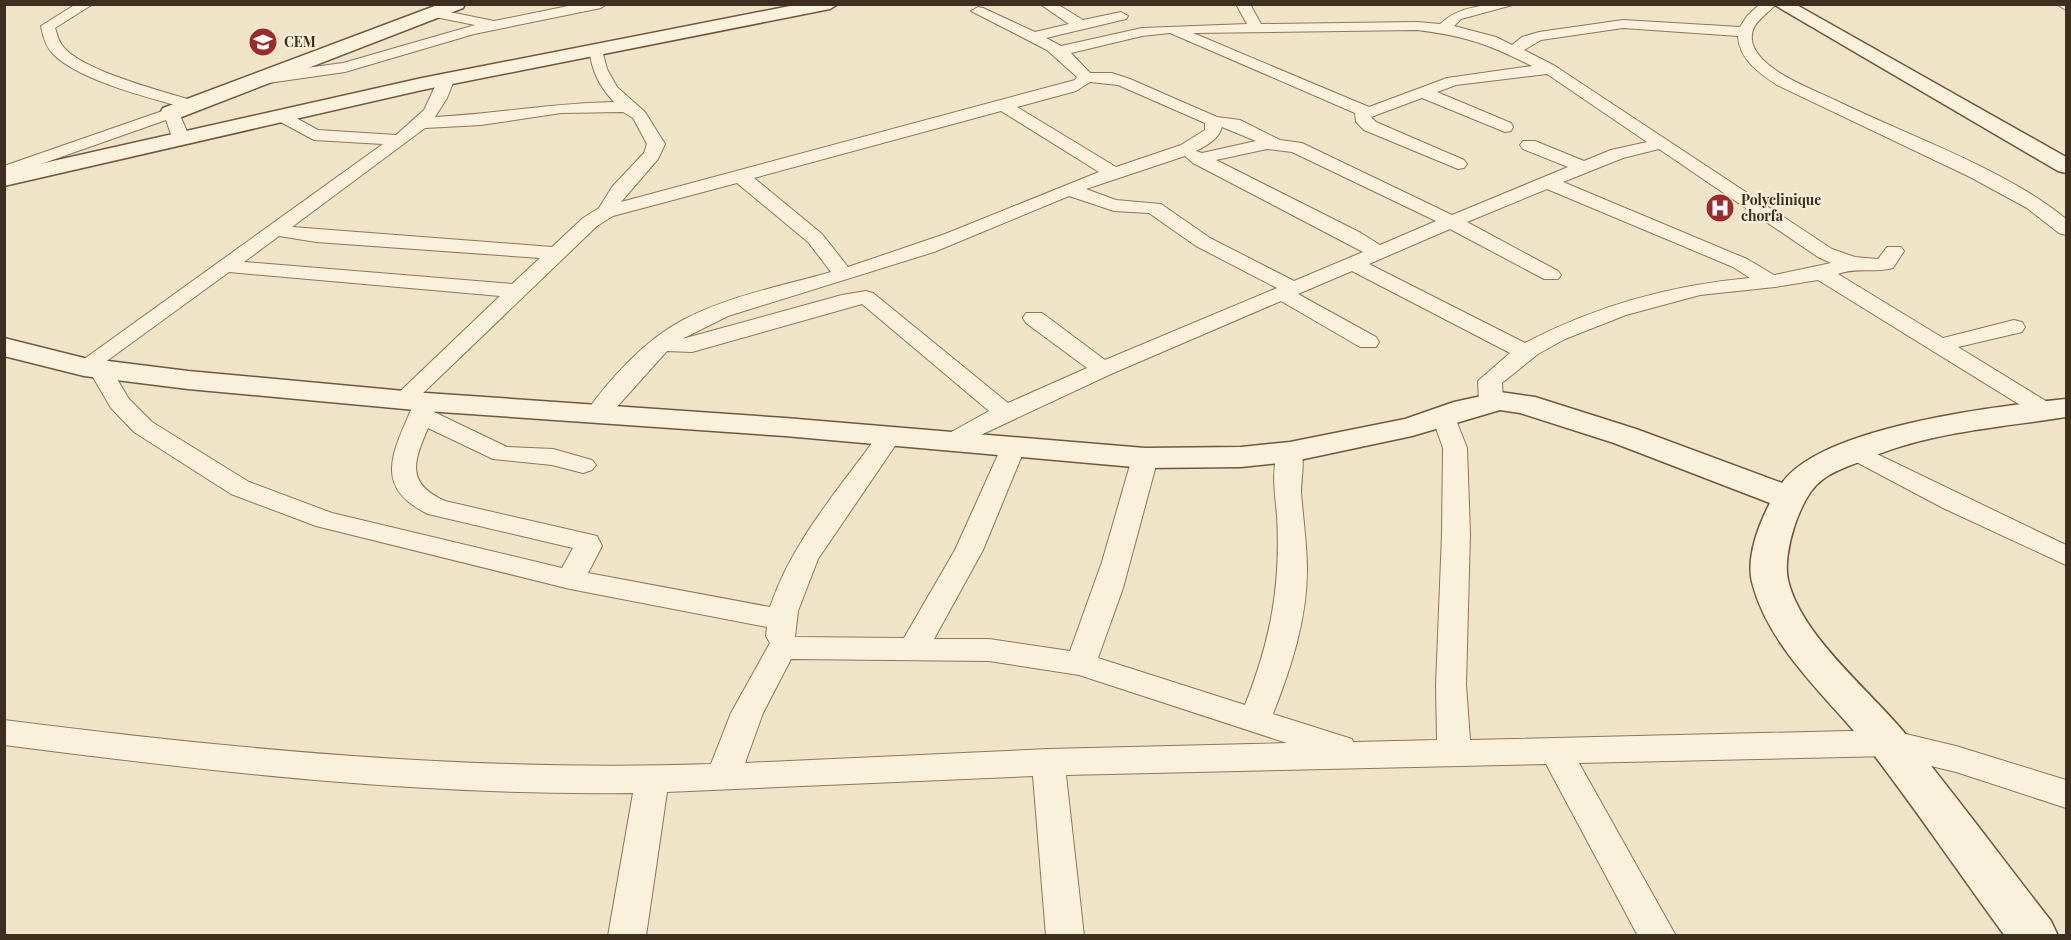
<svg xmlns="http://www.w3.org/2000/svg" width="2071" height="940" viewBox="0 0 2071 940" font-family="'Playfair Display',serif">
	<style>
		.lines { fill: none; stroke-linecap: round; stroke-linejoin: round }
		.street-casing { stroke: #8d765c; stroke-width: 2 }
		.secondary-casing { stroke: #6f573f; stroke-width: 3 }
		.street { fill: #faf1dc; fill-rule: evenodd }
		.secondary { fill: #faf1dc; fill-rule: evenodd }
		.labels { text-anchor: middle; stroke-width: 4.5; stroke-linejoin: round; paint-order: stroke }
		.far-poi-label { font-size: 14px; font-weight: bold; fill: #3d2e20; stroke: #f7eed8; text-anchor: start }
	</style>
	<rect width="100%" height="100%" fill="#f0e4c8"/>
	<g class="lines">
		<!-- street casing -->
		<g class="street-casing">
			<path id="street" d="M 76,4 L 93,4 L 55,28 C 57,33 58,40 62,45 C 78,70 168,93 198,102 L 200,105 L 198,108 L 186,108 C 150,98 81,81 54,55 C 46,47 43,37 41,26 Z
				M 578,4 L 607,4 L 601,8 L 474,34 L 345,72 L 261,84 L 253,79 L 261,74 L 343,63 L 475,25 L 430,16 L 430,10 L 435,9 L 494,21 Z
				M 1040,4 L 1057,4 L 1083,20 L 1121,12 L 1128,16 L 1126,19 L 1046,38 L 1061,46 L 1142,28 L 1247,24 L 1236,4 L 1250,4 L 1261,24 L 1417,22 L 1440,24 C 1460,5 1489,4 1516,4 L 1461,19 L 1454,26 L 1496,37 L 1512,45 L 1522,37 L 1539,32 L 1623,20 L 1740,27 L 1747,16 L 1760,4 L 1776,4 C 1765,17 1747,24 1753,45 C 1757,56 1768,65 1777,71 C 1795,83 1816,91 1835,100 C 1906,135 2006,169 2066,219 L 2066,235 L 2059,233 L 2027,208 L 1970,177 L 1777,85 C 1759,73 1739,59 1738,36 L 1623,28 L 1541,40 L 1524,50 L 1555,66 L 1832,249 L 1855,257 L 1878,259 L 1887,247 L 1901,247 L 1904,251 L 1893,268 C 1874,273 1856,267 1838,274 L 1943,338 L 2014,320 L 2022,322 L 2025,327 L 2022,332 L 1958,347 L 2054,406 L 2058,411 L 2054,416 L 2046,418 L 2038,416 L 1818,280 L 1775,287 L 1700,295 L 1626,315 L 1565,339 L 1538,354 L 1502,383 L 1503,402 L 1499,407 L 1483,407 L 1479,402 L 1478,381 L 1510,353 L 1352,271 L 1298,294 L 1376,337 L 1379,342 L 1376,347 L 1360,347 L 1281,301 L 1111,374 L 953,448 L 944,446 L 941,441 L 944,436 L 989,411 L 862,304 L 692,352 L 667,351 L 606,419 L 597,421 L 588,419 L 585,414 C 609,379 645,340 683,320 C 728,296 782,286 831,272 L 808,242 L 737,183 L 613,216 L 597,226 L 420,396 L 434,397 L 438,402 L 434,412 L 507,447 L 553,449 L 592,460 L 596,465 L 592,470 L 583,473 L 552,465 L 493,459 L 428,428 C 413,463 406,483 445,501 L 597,536 L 602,546 L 588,573 L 770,607 C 792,541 840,488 880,432 L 889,430 L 898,432 L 901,437 L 818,559 L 798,611 L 795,637 L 904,638 L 955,550 L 1001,448 L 1004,443 L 1013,440 L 1022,443 L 1025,448 L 983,550 L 934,639 L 989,639 L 1070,651 L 1102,562 L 1132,458 L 1136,453 L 1145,450 L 1154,453 L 1158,458 L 1123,588 L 1098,658 L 1245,705 C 1271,639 1281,585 1277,515 C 1275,495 1270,463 1281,447 L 1290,444 L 1299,447 C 1306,457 1301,479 1301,492 C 1303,518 1307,544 1307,570 C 1307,619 1291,668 1273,714 L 1352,739 L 1353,742 L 1437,740 L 1436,685 L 1442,534 L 1443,448 L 1432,417 L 1435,412 L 1444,410 L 1453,412 L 1467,448 L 1470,534 L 1466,685 L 1470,740 L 1889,730 L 1956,746 L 2066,780 L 2066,808 L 1956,772 L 1889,756 L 1579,763 L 1676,936 L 1638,936 L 1546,764 L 1066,775 L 1084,936 L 1046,936 L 1033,776 L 667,792 L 646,936 L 608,936 L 633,793 C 422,796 213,772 4,745 L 4,720 C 239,750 474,772 711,764 L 731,713 L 770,643 L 766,636 L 767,627 L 570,589 L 316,526 L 231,494 L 134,432 L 111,408 L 90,372 L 76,372 L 73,367 L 383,144 L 314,140 L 275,119 L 273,116 L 275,113 L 287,113 L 318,130 L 396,135 L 424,110 L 439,78 L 447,73 L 455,78 L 447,98 L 435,117 C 496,114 553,103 614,102 C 599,86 592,71 589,49 L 591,46 L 601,46 L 607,69 L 617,87 L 645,112 L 665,144 L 658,159 L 621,202 L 1075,80 L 1077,77 L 1047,50 L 971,11 L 978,7 L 983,8 L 1035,32 L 1069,24 ZM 1417,30 C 1466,36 1488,44 1532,66 L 1447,78 L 1369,107 L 1193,33 ZM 1170,33 L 1355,113 L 1356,122 L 1364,130 L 1458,169 L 1464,168 L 1467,164 L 1464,160 L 1376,122 L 1371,117 L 1422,98 L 1505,132 L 1511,131 L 1513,127 L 1511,123 L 1437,92 L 1456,85 L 1547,74 L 1647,142 L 1611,150 L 1584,161 L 1535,141 L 1523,141 L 1520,145 L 1523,149 L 1568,167 L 1452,215 L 1302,143 L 1280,140 L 1240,120 L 1217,117 L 1130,79 L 1112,73 L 1090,73 L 1071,53 L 1142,36 ZM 1090,82 L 1118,85 L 1205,123 L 1205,130 L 1181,145 L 1116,167 L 1017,107 L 1076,91 ZM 1001,111 L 1099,172 L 945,234 L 848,267 L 822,234 L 754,178 ZM 623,112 L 633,118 L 647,144 L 644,153 L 612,187 L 599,208 L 583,218 L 552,247 L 292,227 L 425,128 L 481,125 L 561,113 ZM 1222,127 L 1256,141 L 1202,153 L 1196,151 C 1206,146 1219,139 1222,127 ZM 1267,149 L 1292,152 L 1436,221 L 1380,245 L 1361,233 L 1216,160 ZM 1659,149 L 1818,257 L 1831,263 L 1774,275 L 1747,259 L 1563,182 L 1623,158 ZM 1185,156 L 1193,163 L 1363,252 L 1294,281 L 1210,238 L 1161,204 L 1116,200 L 1086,189 ZM 1547,189 L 1733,267 L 1750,278 C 1670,285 1596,306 1525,343 L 1369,264 L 1450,229 L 1544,279 L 1558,279 L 1561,275 L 1558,271 L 1467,222 ZM 1069,196 L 1114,211 L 1149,213 L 1196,246 L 1277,288 L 1105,360 L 1042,313 L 1026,313 L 1023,318 L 1026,323 L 1087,368 L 1008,403 L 873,293 L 866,291 L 842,295 L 682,339 L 728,316 L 934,252 ZM 279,236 L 316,242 L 540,258 L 512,284 L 244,262 ZM 229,272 L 500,296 L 391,400 L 395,405 L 403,407 L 414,403 C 395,449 370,486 428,514 L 573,548 L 562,568 L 332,513 L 249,482 L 152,422 L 129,399 L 111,369 L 104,363 ZM 791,659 L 989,661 L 1079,675 L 1287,743 L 1048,749 L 745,763 L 763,713 Z
				M 2056,4 L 2066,4 L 2066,10 Z
				M 171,108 L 179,113 L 189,136 L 186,143 L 174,143 L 166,120 L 4,177 L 4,166 Z
				M 1854,443 L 2066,545 L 2066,565 L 1943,508 L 1845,456 L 1841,451 L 1845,446 Z"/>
		</g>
		<!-- secondary casing -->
		<g class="secondary-casing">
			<path id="secondary" d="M 440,4 L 465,4 L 463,8 L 179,118 L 163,118 L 160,113 L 163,108 Z
				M 800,4 L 838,4 L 830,9 L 422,90 L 4,186 L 4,172 L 422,78 Z
				M 1773,4 L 1795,4 L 2066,157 L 2066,173 L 2058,171 Z
				M 4,338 L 84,358 L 188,371 L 426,393 L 785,418 L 1145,448 L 1241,447 L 1290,442 L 1405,419 L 1454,402 L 1500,392 L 1535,397 L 1636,429 L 1782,483 C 1823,426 1998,406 2066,399 L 2066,417 C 1996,428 1925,432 1859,462 C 1846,467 1832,472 1822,480 C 1800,496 1782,553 1788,580 C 1801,635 1867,688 1903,731 C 1954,793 2001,857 2051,921 L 2058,936 L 2005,936 C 1961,876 1919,814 1874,755 C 1832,701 1769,650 1752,582 C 1746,557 1759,524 1770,503 L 1614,443 L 1520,413 L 1500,410 L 1412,436 L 1290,462 L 1241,467 L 1145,468 L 785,436 L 426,411 L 188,389 L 84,376 L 4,356 Z"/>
		</g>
		<!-- street -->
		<use href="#street" class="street"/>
		<!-- secondary -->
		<use href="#secondary" class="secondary"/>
	</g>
	<!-- icons -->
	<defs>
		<g id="school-disc" transform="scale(1.5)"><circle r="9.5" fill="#9e2a2b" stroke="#f7eed8"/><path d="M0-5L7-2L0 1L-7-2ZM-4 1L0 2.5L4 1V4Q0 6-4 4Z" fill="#fff"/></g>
		<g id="hospital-disc" transform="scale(1.5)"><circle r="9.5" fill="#9e2a2b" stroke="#f7eed8"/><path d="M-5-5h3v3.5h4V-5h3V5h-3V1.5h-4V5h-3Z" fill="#fff"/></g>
	</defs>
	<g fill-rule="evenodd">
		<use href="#school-disc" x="263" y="42"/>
		<use href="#hospital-disc" x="1720" y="208"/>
	</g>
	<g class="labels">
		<!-- far-poi labels -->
		<g class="far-poi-label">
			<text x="284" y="47">CEM</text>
			<text x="1741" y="205">Polyclinique<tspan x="1741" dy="16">chorfa</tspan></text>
		</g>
	</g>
	<!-- border -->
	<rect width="2071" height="940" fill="none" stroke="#3d2e20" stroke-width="12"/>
</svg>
